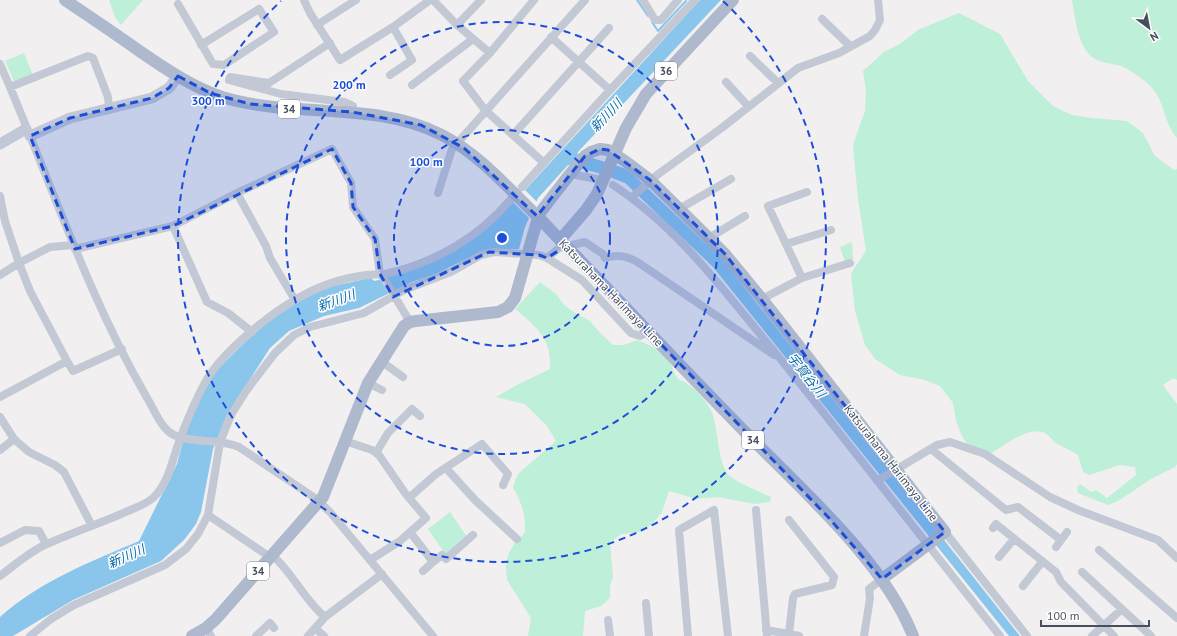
<svg xmlns="http://www.w3.org/2000/svg" width="1177" height="636" viewBox="0 0 1177 636" font-family="'PT Sans','Noto Sans JP',sans-serif">
	<style>
		.green { fill: #bdefd9 }
		.water { fill: #8ac6ec }
		.pier { fill: #f1efef }
		.lines { fill: none; stroke-linecap: round; stroke-linejoin: round }
		.stream { stroke: #8ac6ec; stroke-width: 2 }
		.street { stroke: #c2c8d4; stroke-width: 8 }
		.secondary { stroke: #c1c8d8; stroke-width: 11 }
		.primary { stroke: #aeb9ce; stroke-width: 12 }
		.primary-bridge { stroke: #aeb9ce; stroke-width: 12 }
		.marked { fill: #1d4ed8; fill-opacity: 0.2; stroke: #1d4ed8; stroke-width: 3; stroke-dasharray: 8 5; stroke-linejoin: round }
		.ring { fill: none; stroke: #1d4ed8; stroke-width: 2; stroke-dasharray: 7 5 }
		.labels { text-anchor: middle; stroke-width: 3; stroke-linejoin: round; paint-order: stroke }
		.shield { fill: #fff; stroke: #7e838d; stroke-width: 1 }
		.shield-label { font-size: 11px; font-weight: bold; fill: #474e5c }
		.street-label { font-size: 12px; fill: #474e5c; stroke: #fff }
		.water-label { font-size: 13px; font-style: italic; fill: #0c6da9; stroke: #fff }
		.centre { fill: #1d4ed8; stroke: #fff; stroke-width: 2 }
		.ring-label { font-size: 12px; text-anchor: middle; font-weight: bold; fill: #1d4ed8; stroke: #fff; stroke-width: 3; stroke-linejoin: round; paint-order: stroke }
	</style>
	<rect width="100%" height="100%" fill="#f1efef"/>
	<!-- green -->
	<path class="green" d="M 109,0 L 143,0 L 121,25 L 115,17 Z
		M 1072,0 L 1177,0 L 1177,138 C 1163,122 1165,99 1149,85 C 1142,78 1129,69 1121,66 C 1111,63 1100,63 1092,57 C 1077,44 1075,17 1072,0 Z
		M 959,13 L 1000,34 L 1028,81 L 1053,106 L 1072,115 L 1091,118 L 1127,121 L 1143,133 L 1155,156 L 1174,170 L 1177,169 L 1177,380 L 1173,378 L 1163,385 L 1177,404 L 1177,464 L 1175,467 L 1151,479 L 1118,501 L 1108,505 L 1078,493 L 1077,488 L 1080,484 L 1091,492 L 1096,490 L 1107,498 L 1136,475 L 1135,467 L 1120,465 L 1089,475 L 1083,472 L 1078,455 C 1071,451 1063,447 1056,443 C 1052,440 1049,435 1045,433 C 1027,424 999,450 984,458 L 971,451 L 962,436 L 956,421 L 953,403 L 940,386 L 925,380 L 900,375 L 875,359 L 865,345 L 855,311 L 851,273 L 866,251 L 858,199 L 853,145 L 865,111 L 866,91 L 863,71 L 884,52 L 900,44 L 918,30 Z
		M 24,53 L 33,75 L 15,83 L 5,61 Z
		M 852,242 L 853,259 L 845,262 L 840,247 Z
		M 540,282 L 556,294 L 564,305 L 575,313 L 590,321 L 600,333 L 613,345 L 624,345 L 637,340 C 647,344 659,349 666,357 C 672,363 673,373 678,379 C 680,381 684,381 686,383 C 696,389 708,402 712,413 C 719,431 717,460 728,474 C 734,482 761,492 771,497 L 770,502 L 755,504 L 718,497 L 697,499 L 669,491 L 662,512 L 654,522 L 642,532 L 621,534 L 610,543 L 613,577 L 610,586 L 610,598 L 601,606 L 585,611 L 583,636 L 528,636 L 531,618 L 507,580 L 506,566 L 508,555 L 514,544 L 525,532 C 526,514 521,502 513,487 L 518,474 L 556,441 L 547,426 L 525,404 L 496,397 L 517,385 L 550,369 C 552,338 536,327 515,309 Z
		M 450,512 L 467,537 L 446,555 L 428,529 Z"/>
	<!-- water -->
	<path class="water" d="M 700,0 L 721,0 L 577,153 L 624,168 L 635,176 L 722,259 L 1020,636 L 1009,636 L 713,267 L 625,183 L 598,173 L 568,165 L 538,198 L 525,227 L 519,249 L 482,251 L 436,274 L 412,282 L 359,308 L 324,316 L 289,331 L 270,348 L 227,415 L 213,449 L 201,512 L 196,524 L 184,540 L 161,561 L 73,600 L 13,636 L 0,636 L 0,617 C 40,581 90,562 139,541 L 177,464 L 186,430 L 205,388 L 216,371 L 244,343 L 282,310 L 300,299 L 329,287 L 370,278 L 375,281 L 413,269 L 498,218 L 527,188 Z"/>
	<!-- pier -->
	<path class="pier" d="M 524,189 L 537,202 L 530,219 L 512,201 Z"/>
	<g class="lines">
		<!-- stream -->
		<path class="stream" d="M 637,0 L 648,16
			M 652,22 L 658,31 L 686,1"/>
		<!-- street -->
		<path class="street" d="M 304,0 L 310,13 L 340,60 L 393,27 L 430,0
			M 433,0 L 457,25 L 490,53
			M 534,0 L 490,53 L 463,81 L 485,110 L 543,162
			M 643,0 L 655,20 L 661,20 L 678,0
			M 178,4 L 213,64 L 224,65 L 274,32 L 259,9 L 201,45
			M 822,19 L 850,46
			M 317,25 L 356,0
			M 457,25 L 481,0
			M 551,37 L 610,90
			M 330,43 L 269,83 L 230,77 L 229,80 L 281,94 L 344,102 L 353,106 L 352,112
			M 750,56 L 778,83
			M 0,64 C 49,175 85,291 146,396 C 154,409 161,429 174,435 C 194,444 219,438 239,447 L 315,498 L 330,512 L 433,636
			M 390,75 L 412,60 L 393,27
			M 726,82 L 748,106
			M 412,85 L 473,39
			M 10,87 L 88,56 L 93,58 L 108,97 L 109,107
			M 513,135 L 609,28
			M 570,174 L 597,179
			M 613,185 C 680,229 728,296 778,356 C 853,449 926,543 1000,636
			M 522,187 L 610,90 L 695,0
			M 237,193 L 266,246 L 270,258 L 295,300
			M 438,193 L 452,149 L 585,0
			M 0,196 L 5,221 L 19,263 L 0,275
			M 632,197 L 657,175 L 723,127 L 798,68 L 839,53 L 870,36 L 875,30 L 880,20 L 878,0
			M 679,209 L 731,179
			M 173,226 L 207,302 L 228,313 L 252,332
			M 709,238 L 745,216
			M 786,244 L 831,230
			M 75,249 L 173,226 L 237,193 L 332,149 L 351,183 L 353,207 L 375,239 L 380,274
			M 547,258 L 559,248 L 585,242 L 603,254 L 605,258 C 618,254 627,256 639,263 L 774,355
			M 383,274 L 383,277 L 410,322
			M 802,278 L 768,206 L 807,192
			M 762,299 L 802,278 L 850,263
			M 67,361 L 30,291 L 19,263 L 50,247 L 74,245
			M 381,361 L 403,377
			M 368,383 L 382,390
			M 0,397 L 67,361 L 73,371 L 122,349
			M 0,417 L 14,439 L 29,452 L 55,465 L 64,472 L 92,526
			M 345,441 L 372,450 L 379,455 L 405,493 L 426,518 L 400,541 L 370,560
			M 931,449 L 1006,510 L 1018,507 L 1061,540
			M 0,450 L 14,439
			M 376,453 L 388,433 L 412,409 L 420,416
			M 446,468 L 475,500 L 517,539
			M 877,481 L 937,445 L 950,442 L 985,454 L 1050,497 L 1078,510 L 1158,540 L 1177,558
			M 410,497 L 436,474 L 482,444 L 508,474 L 503,485
			M 756,510 L 767,636
			M 208,515 L 267,555 L 272,555 C 293,573 304,600 325,617
			M 789,520 L 834,577 L 832,585 L 795,594 L 793,598 L 789,634 L 799,636
			M 993,528 L 996,524 L 1056,572 L 1061,582 L 1114,636
			M 410,532 L 433,562 L 442,555 L 446,559 L 473,535
			M 945,532 L 1027,636
			M 0,543 L 25,530 L 39,531 L 46,544
			M 1056,547 L 1067,532
			M 1099,550 L 1177,618
			M 999,557 L 1014,539
			M 423,571 L 433,562
			M 1082,572 L 1151,636
			M 0,576 C 15,565 30,551 47,544 C 74,532 101,523 128,511 C 137,507 147,504 154,497 C 170,481 173,456 181,436 C 189,416 199,390 211,373 C 230,346 271,313 300,297 C 319,286 344,278 366,275 C 374,274 382,275 389,273 C 436,262 479,237 510,200
			M 1023,586 L 1042,562
			M 646,603 L 649,636
			M 608,620 L 610,636
			M 206,628 L 211,636
			M 316,629 L 324,636
			M 766,630 L 789,634
			M 30,636 L 51,619 L 74,605 L 165,565 L 186,549 L 198,534 L 208,515 L 220,442 L 231,415 L 246,391 L 275,353 L 294,335 L 310,327 L 364,313 L 404,290 L 451,272 L 481,255 L 494,252 L 539,255 L 547,258 L 582,280 L 631,333 L 640,336 L 648,332
			M 256,636 L 270,623 L 274,628
			M 308,636 L 325,617 L 382,574
			M 688,636 L 679,530 L 714,510 L 728,636
			M 864,636 L 870,598 L 869,589 L 882,579
			M 1092,636 L 1122,609"/>
		<!-- secondary -->
		<path class="secondary" d="M 30,136 L 70,118 L 152,98 L 169,88 L 178,76
			M 0,144 L 26,129"/>
		<!-- primary -->
		<path class="primary" d="M 65,0 C 90,17 114,33 138,50 C 164,68 192,87 222,97 C 294,119 374,100 442,135 C 471,150 494,173 517,196
			M 542,221 L 560,240 L 586,210 L 597,194 L 626,128 L 646,94 L 733,0
			M 577,257 C 634,316 691,377 749,436 C 803,491 885,563 913,636
			M 192,636 L 206,628 L 216,619 L 323,497 L 368,383 L 404,326 L 410,322 L 416,321 L 498,312 L 508,307 L 515,298 L 539,214 L 570,174 L 585,156 L 591,152 L 600,149 L 608,150 L 625,161 L 650,180 L 725,254 L 762,299 L 945,532 L 882,579"/>
		<!-- primary-bridge -->
		<path class="primary-bridge" d="M 517,196 L 542,221
			M 560,240 L 577,257"/>
	</g>
	<!-- marked area -->
	<path class="marked" d="M 178,76 L 210,93 L 250,104 L 352,112 L 421,125 L 464,148 L 537,216 L 585,156 L 600,149 L 608,150 L 650,180 L 725,254 L 945,532 L 882,579 L 829,518 L 566,246 L 547,258 L 539,255 L 489,252 L 393,297 L 380,274 L 375,239 L 353,207 L 351,183 L 332,149 L 173,226 L 75,249 L 30,136 L 70,118 L 152,98 L 169,88 Z"/>
	<!-- distance rings -->
	<g class="ring">
		<circle cx="502" cy="238" r="108"/>
		<circle cx="502" cy="238" r="216"/>
		<path d="M723 1A324 324 0 1 1 281 1"/>
	</g>
	<g class="labels">
		<!-- shield labels -->
		<g class="shield">
			<rect x="655" y="62" width="22" height="18" rx="3"/>
			<rect x="278" y="100" width="22" height="18" rx="3"/>
			<rect x="742" y="431" width="22" height="18" rx="3"/>
			<rect x="247" y="562" width="22" height="18" rx="3"/>
		</g>
		<g class="shield-label">
			<text x="666" y="75">36</text>
			<text x="289" y="113">34</text>
			<text x="753" y="444">34</text>
			<text x="258" y="575">34</text>
		</g>
		<!-- street labels -->
		<g class="street-label">
			<text transform="translate(611 293) rotate(46)" y="4">Katsurahama Harimaya Line</text>
			<text transform="translate(891 463) rotate(52)" y="4">Katsurahama Harimaya Line</text>
		</g>
		<!-- water labels -->
		<g class="water-label">
			<text transform="translate(606 115) rotate(-47)" y="5">新川川</text>
			<text transform="translate(336 300) rotate(-20)" y="5">新川川</text>
			<text transform="translate(807 375) rotate(52)" y="5">宇賀谷川</text>
			<text transform="translate(126 556) rotate(-24)" y="5">新川川</text>
		</g>
	</g>
	<circle cx="502" cy="238" r="6" class="centre"/>
	<g class="ring-label">
		<text x="349" y="89">200 m</text>
		<text x="208" y="105">300 m</text>
		<text x="426" y="166">100 m</text>
	</g>
	<!-- north arrow -->
	<g transform="translate(1149 28) rotate(148)" stroke="#ffffff" stroke-width="3" paint-order="stroke">
	<path d="M0-3L7 15L0 10L-7 15Z" fill="#474e5c"/>
	<text y="-6" font-size="11" font-weight="bold" text-anchor="middle" fill="#474e5c">N</text>
	</g>
	<!-- scale -->
	<path d="M1041 620v6h108v-6" fill="none" stroke="#474e5c" stroke-width="2"/>
	<text x="1047" y="620" font-size="12" fill="#474e5c" stroke="#ffffff" stroke-width="3" paint-order="stroke">100 m</text>
</svg>
